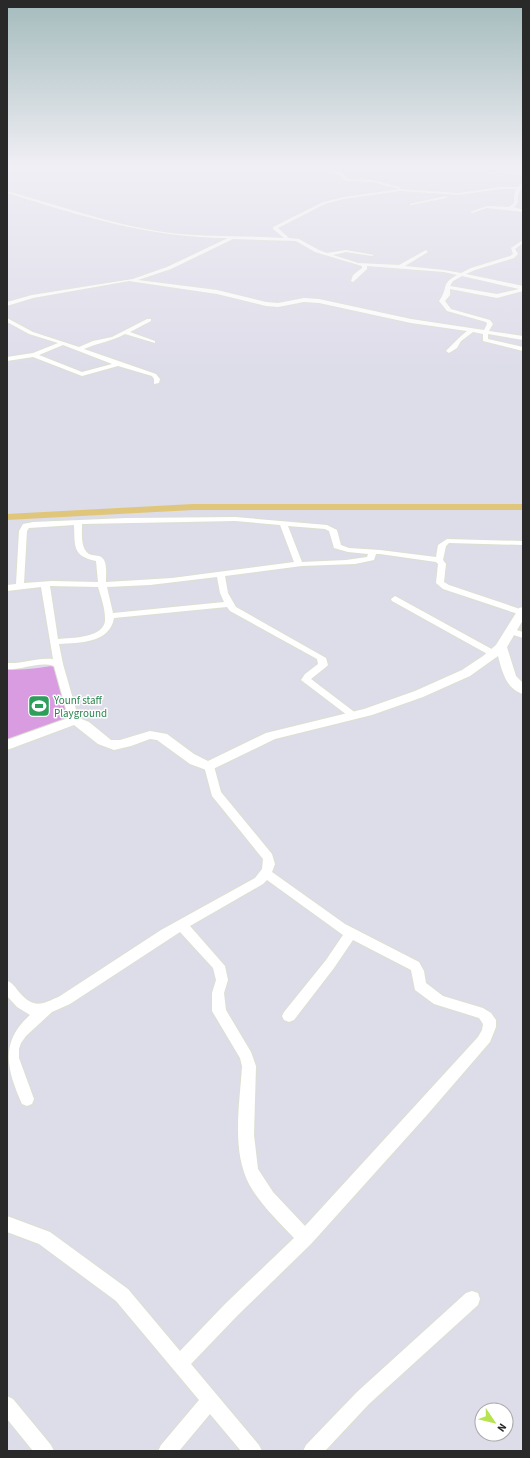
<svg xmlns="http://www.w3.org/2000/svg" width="530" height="1458" viewBox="0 0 530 1458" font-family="'Source Sans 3',sans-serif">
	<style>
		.pitch { fill: #d99ce0 }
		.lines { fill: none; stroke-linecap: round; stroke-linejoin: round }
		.canal { fill: #dfc67b; fill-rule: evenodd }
		.minor-casing { stroke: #dce0d1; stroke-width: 2 }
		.tertiary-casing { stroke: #dce0d1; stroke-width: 2 }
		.minor { fill: #fff; fill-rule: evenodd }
		.tertiary { fill: #fff; fill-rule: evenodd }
		.labels { text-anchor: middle; stroke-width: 3; stroke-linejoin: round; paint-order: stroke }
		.leisure-label { font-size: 11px; fill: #27864d; stroke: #fff; text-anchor: start }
	</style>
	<rect width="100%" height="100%" fill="#dddce9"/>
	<!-- pitch -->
	<path class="pitch" d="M 59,665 L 74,719 L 7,745 L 7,667 C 17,673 47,666 59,665 Z"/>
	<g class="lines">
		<!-- canal -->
		<path class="canal" d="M 193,504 L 523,504 L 523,510 L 193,510 L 7,520 L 7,514 Z"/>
		<!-- minor casing -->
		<g class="minor-casing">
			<path id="minor" d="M 467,165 L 474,165 L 523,173 L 523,175 Z
				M 327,167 L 344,174 L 348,179 L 372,180 L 400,187 L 400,189 L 458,193 L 501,187 L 517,187 L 523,183 C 523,190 517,190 518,203 L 514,207 L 523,210 L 523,212 L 487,208 L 472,213 L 470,212 L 487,206 L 509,207 L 514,203 L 514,195 L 516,189 L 501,189 L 458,195 L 401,191 L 344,199 L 325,204 L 278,228 L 289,238 L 299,239 L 319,250 L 327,253 L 346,250 L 374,255 L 372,256 L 346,252 L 333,255 L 358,263 L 399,265 L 426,250 L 428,252 L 405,266 L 444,270 L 461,273 L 471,268 L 510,256 L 513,254 L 511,248 L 523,240 L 523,243 L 515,249 L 518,254 L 514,258 L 475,270 L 466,274 L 523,286 L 523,291 L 497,298 L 450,289 L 450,295 L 445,301 L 451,309 L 490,320 L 493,324 L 489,331 L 523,336 L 523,340 L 488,334 L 488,339 L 523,347 L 523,351 L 483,341 L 483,334 L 473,332 L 461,341 L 457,348 L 449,353 L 446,351 C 453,344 459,337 467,331 L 411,323 L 319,303 L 304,302 L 278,307 L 266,306 L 217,294 L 129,281 L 33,298 L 7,306 L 7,302 L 32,295 L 133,279 L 167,267 L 228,238 C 151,238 80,216 7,193 L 7,191 C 59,205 109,224 163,232 C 204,238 243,235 284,238 L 273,229 L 273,227 L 323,202 L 344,197 L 399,189 L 372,182 L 346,181 L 344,180 L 341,176 L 327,169 ZM 233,239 L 296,241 L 315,252 L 362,266 L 362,268 L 353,275 L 351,281 L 353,282 L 367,269 L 367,266 L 444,272 L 457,275 C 440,284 449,288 439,301 L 447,311 L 486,322 L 487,324 L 484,330 L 411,319 L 319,299 L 304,298 L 278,303 L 266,302 L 217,290 L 138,280 L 171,269 ZM 462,276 L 519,289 L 497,294 L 450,286 L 453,281 Z
				M 446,196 L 447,198 L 411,205 L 409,204 Z
				M 7,318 L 33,332 L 79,347 L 93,341 L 112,337 L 147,319 L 151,319 L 151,321 L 130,332 L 155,341 L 155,343 L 125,334 C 112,341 98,343 84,349 L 156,374 L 160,379 L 159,383 L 154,384 L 154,379 L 152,376 L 118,366 L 82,376 L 33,357 L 7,361 L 7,357 L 33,353 L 58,343 L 29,334 L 7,322 ZM 63,345 L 107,362 L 112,364 L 82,372 L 39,355 Z
				M 235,517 L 327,525 L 337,530 L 341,545 L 349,548 L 380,550 L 436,557 L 438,545 L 447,539 L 523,541 L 523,545 L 449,543 L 446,546 L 443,560 L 446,564 L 444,582 L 449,585 L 523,610 L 523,614 L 518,614 L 443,589 L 436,583 L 438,564 L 436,562 L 380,554 L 376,554 L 374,560 L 355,564 L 302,566 L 225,576 L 228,593 L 236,607 L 326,658 L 328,665 L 326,667 L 311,679 L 357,714 L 359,716 L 354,719 L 351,718 L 301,680 L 305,674 L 318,664 L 317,659 L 230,611 L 227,607 L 114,618 C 110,643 79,643 59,644 L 63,664 L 79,720 L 77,722 L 71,722 L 69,720 L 54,666 C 39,661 23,670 7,669 L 7,663 C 23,664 37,657 53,659 L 41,587 L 7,591 L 7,585 L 16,584 L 19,531 L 23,524 L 33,522 L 127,518 ZM 235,521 L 280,525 L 294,562 L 172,578 L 106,582 C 106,575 107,565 104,560 C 101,555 97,556 92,555 C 80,552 82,534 82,524 ZM 74,525 C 75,546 72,556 96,561 L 98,582 L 52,581 L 24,583 L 27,531 L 29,528 ZM 288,526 L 325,529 L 329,531 L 334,548 L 348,552 L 368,554 L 367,557 L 346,560 L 302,562 ZM 217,577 L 220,593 L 224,602 L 113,613 L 107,587 L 150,585 ZM 50,586 L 98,587 C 101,597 105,608 105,618 C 107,638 72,638 58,639 Z
				M 395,596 L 497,652 L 499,654 L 497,656 L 491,656 L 392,601 L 391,599 Z
				M 510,628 L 523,632 L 523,638 L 507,633 L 506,631 L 507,629 Z
				M 209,762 L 213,763 L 214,766 L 221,792 L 272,854 L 275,864 L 272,872 L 345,924 L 419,962 L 424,971 L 426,983 L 443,996 L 483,1008 L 491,1013 L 496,1020 L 496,1027 L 490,1042 L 427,1115 L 311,1244 L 237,1316 L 191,1364 L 259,1445 L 262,1451 L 241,1451 L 210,1414 L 179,1451 L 158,1451 L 161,1445 L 199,1400 L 116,1301 L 39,1244 L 7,1232 L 7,1216 L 50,1232 L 128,1289 L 180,1351 L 225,1304 L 294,1238 C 278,1221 260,1204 249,1184 C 231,1149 240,1103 242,1066 L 240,1058 L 212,1011 L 212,993 L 216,980 L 213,968 L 180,932 L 70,1004 L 52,1012 L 26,1036 L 21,1043 L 19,1049 L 19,1058 L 34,1099 L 32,1104 L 27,1106 L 22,1104 C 6,1068 0,1042 30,1015 L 17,1007 L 7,996 L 7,981 C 13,983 15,987 19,992 C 34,1009 41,1005 60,996 L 161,930 L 255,878 L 262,869 L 263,859 L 212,796 L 204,766 L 205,763 ZM 267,880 L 343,935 L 326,960 L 284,1012 L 282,1016 L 284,1020 L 289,1022 L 294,1020 L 334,968 L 353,940 L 411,970 L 415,990 L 434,1004 L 479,1018 L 483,1024 L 482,1030 L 478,1037 L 305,1226 L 273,1192 L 258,1169 L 254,1135 L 256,1066 L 251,1052 L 226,1010 L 224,993 L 228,980 L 225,966 L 190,926 L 263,884 Z
				M 472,1291 L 478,1293 L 480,1299 L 478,1305 L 369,1404 L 325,1451 L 303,1451 L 306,1445 L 357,1392 L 466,1293 Z
				M 7,1396 L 13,1399 L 51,1445 L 54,1451 L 33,1451 L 7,1419 Z"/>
		</g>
		<!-- tertiary casing -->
		<g class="tertiary-casing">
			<path id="tertiary" d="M 523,607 L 523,620 L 507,647 L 516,676 L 523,683 L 523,694 C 506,689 502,671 498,656 L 470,676 L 423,697 L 372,715 L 275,739 L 209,771 L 190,764 L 157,740 L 150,739 L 131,746 L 114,750 L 98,744 L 74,725 L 7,750 L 7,740 L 74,716 L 89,722 L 111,740 L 120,740 L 150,731 L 167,734 L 194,754 L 208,761 L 266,733 L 364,709 L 415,691 L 462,670 L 483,656 L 496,645 L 519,608 Z"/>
		</g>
		<!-- minor -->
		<use href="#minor" class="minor"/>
		<!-- tertiary -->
		<use href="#tertiary" class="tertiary"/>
	</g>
	<!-- sky -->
	<linearGradient id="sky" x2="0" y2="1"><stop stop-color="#a4bbbc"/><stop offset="0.45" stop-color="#f0eff5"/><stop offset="1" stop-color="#f0eff5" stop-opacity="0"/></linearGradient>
	<rect width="530" height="369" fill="url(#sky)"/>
	<!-- icons -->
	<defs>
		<g id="stadium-square" transform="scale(1.15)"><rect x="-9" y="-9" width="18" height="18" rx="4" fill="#2e9e5b" stroke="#fff"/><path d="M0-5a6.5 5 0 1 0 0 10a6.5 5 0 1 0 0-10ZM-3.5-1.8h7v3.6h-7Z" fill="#fff"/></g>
	</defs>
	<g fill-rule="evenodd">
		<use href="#stadium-square" x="39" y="706"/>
	</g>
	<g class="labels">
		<!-- leisure labels -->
		<g class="leisure-label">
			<text x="54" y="704">Younf staff<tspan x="54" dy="13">Playground</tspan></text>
		</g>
	</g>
	<!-- border -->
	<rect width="530" height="1458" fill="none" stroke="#292929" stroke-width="16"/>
	<!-- north arrow -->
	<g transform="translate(494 1422) rotate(125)"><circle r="19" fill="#ffffff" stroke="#a9a9a9"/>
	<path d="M0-3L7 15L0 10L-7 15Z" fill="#b7e34f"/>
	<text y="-6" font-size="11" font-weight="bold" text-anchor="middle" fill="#292929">N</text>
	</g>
</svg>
